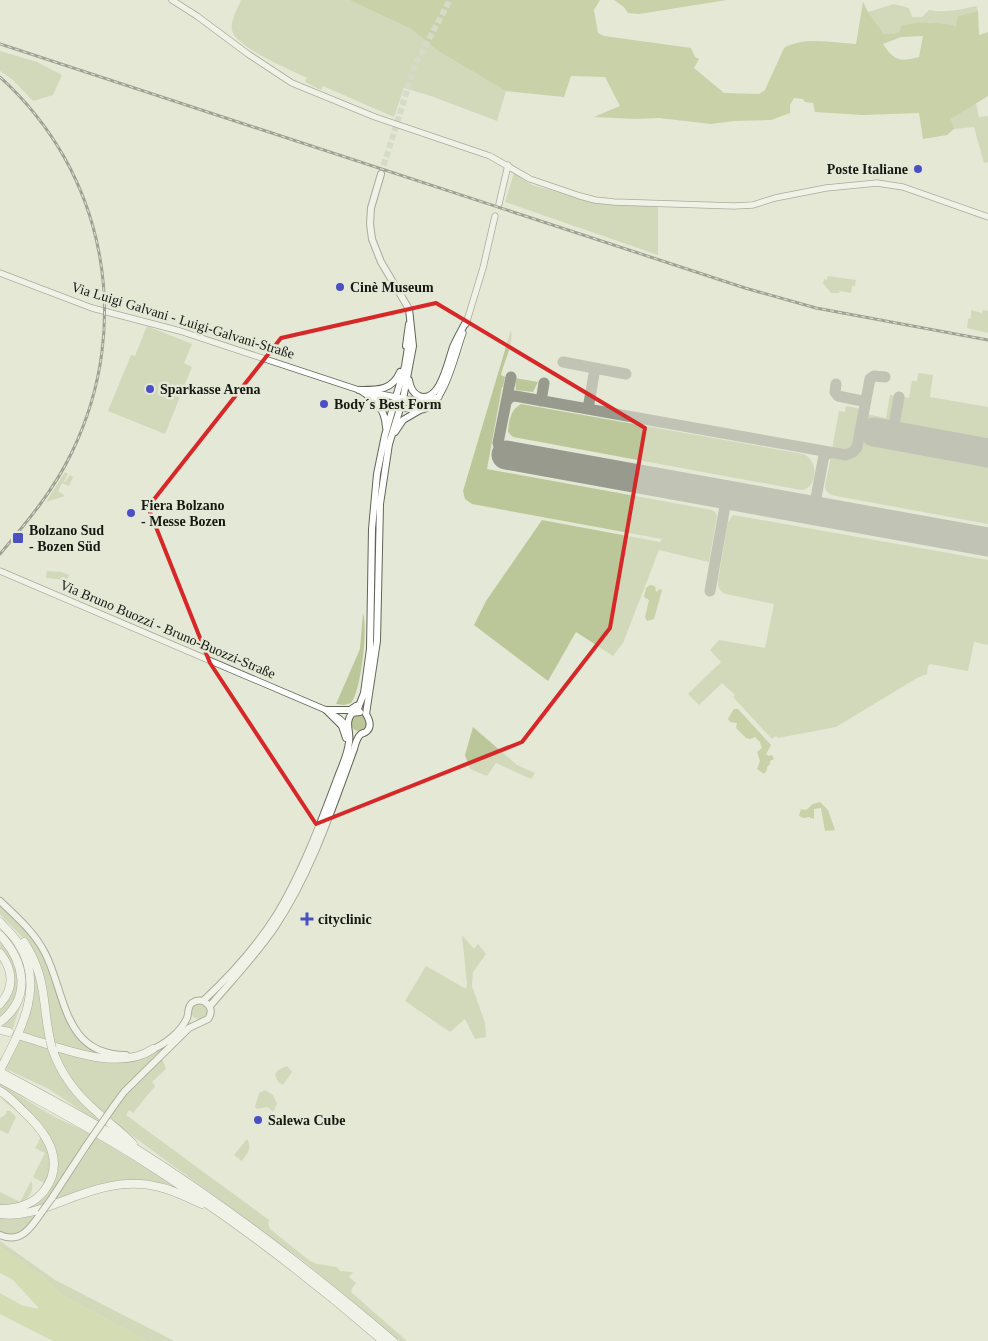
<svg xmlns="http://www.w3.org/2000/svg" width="988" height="1341" viewBox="0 0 988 1341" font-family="'Times New Roman',serif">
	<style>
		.green { fill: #bcc799; fill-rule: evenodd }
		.forest { fill: #a7b571; fill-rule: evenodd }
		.water { fill: #c0ce89 }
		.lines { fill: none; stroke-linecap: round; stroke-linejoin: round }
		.taxiway { stroke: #979a8c; stroke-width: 11 }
		.runway { stroke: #979a8c; stroke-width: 29 }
		.primary-tunnel { stroke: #c5c9b9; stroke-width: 6; stroke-dasharray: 6 3; stroke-linecap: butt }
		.secondary-casing { stroke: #616556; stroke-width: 7 }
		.primary-casing { stroke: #616556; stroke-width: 8 }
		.highway-casing { stroke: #616556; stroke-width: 9 }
		.secondary { stroke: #fff; stroke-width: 5.5 }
		.primary { stroke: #fff; stroke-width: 6 }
		.highway { stroke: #fff; stroke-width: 8 }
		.rail-casing { stroke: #4a4c43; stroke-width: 3 }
		.rail { stroke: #e4e8d6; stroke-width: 1; stroke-dasharray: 4; stroke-linecap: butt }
		.primary-bridge-casing { stroke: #616556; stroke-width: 8; stroke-linecap: butt }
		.highway-bridge-casing { stroke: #616556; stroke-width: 9; stroke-linecap: butt }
		.primary-bridge { stroke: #fff; stroke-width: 6 }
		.highway-bridge { stroke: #fff; stroke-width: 8 }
		.marked { fill: none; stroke: #d62828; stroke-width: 4; stroke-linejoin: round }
		.poi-dot { fill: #4a4fc4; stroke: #e4e8d6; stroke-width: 2 }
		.labels { text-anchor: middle; stroke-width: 5; stroke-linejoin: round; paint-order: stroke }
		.poi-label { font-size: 14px; font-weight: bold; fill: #171812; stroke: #e4e8d6; text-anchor: start }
		.street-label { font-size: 14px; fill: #171812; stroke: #e4e8d6 }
	</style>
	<rect width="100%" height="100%" fill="#e4e8d6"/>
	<!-- green -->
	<path class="green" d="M 241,0 L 349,0 L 411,29 L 438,51 L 506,91 L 497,121 L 431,96 L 404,88 L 394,117 L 323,86 L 321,90 L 305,82 L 307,78 C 291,70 235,47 232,30 C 230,21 238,8 241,0 Z
		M 894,4 L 909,8 L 912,17 L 922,17 L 929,10 C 945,13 959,10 976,6 L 978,11 L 959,16 L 956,26 L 929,22 L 899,33 L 884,34 L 868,12 Z
		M 0,51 L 37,62 L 62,75 L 53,95 L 33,101 L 13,80 L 0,71 Z
		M 976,103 L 979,117 L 988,116 L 988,162 L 984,163 L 974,127 L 954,129 L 951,119 Z
		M 514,173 L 532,185 L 586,200 L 658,204 L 658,255 L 505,202 Z
		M 828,276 L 856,280 L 855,286 L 852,286 L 851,293 L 840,291 L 839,293 L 831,293 L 823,283 L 825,278 L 826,281 Z
		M 971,310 L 982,313 L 983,310 L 988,311 L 988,333 L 967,328 L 968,319 L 971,318 Z
		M 147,326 L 192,344 L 184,363 L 192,367 L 165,434 L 108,411 L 131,355 L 135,356 Z
		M 511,330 C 514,344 504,361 501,375 L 505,377 L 503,387 L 502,387 L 487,469 L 712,510 L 715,512 L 717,516 L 709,562 L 659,550 L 623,643 L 613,656 L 576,632 L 548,681 L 474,625 L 486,601 L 542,520 L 660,542 L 662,539 L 472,504 L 465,499 L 463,491 Z
		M 918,373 L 933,375 L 930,397 L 988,407 L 988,524 L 831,495 L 826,491 L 825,486 L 831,456 C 842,458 852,460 859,449 L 866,414 L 886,418 L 890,395 L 909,398 L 912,381 L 917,381 Z
		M 515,378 L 538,382 L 533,392 L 516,390 Z
		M 521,404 L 803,454 C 821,461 816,490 801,490 L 513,437 L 508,432 C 509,421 510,410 521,404 Z
		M 846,406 L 861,409 L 854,444 L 852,449 L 845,453 L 832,449 L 839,411 L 845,412 Z
		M 65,472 L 68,474 L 64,481 L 65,482 L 70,475 L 73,477 L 69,486 L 62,483 L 58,491 L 65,496 L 46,502 Z
		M 733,515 L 988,560 L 988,645 L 974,642 L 968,671 L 930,664 L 928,666 L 927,674 L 917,678 L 836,727 L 778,738 L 776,736 L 772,739 L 733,697 L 735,695 L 722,683 L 699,705 L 688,694 L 721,662 L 710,650 L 719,640 L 765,648 L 774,604 L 726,594 C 720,592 718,588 718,581 L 728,522 Z
		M 47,571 L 61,572 L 69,575 L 67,580 L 46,578 Z
		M 363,613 C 368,629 361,691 351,703 L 344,705 L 336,704 L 360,649 Z
		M351 723a8 8 0 1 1 16 0a8 8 0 1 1-16 0Z
		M 473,727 L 517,765 L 535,773 L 531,779 L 496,763 L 487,776 L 470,769 L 465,755 Z
		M 0,904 L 32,937 L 41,951 L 60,1003 L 70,1025 L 100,1053 L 99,1055 L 87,1053 L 53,1042 L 47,1005 L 24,939 L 0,914 Z
		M 462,935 L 474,949 L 478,944 L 486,954 L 473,972 L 472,986 L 485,1023 L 486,1037 L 475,1039 L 465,1019 L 450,1032 L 405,1001 L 426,966 L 466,989 L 467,984 Z
		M 19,938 L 38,976 L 46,1041 L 21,1034 L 32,976 Z
		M 0,939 L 16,963 L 18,986 L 13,1003 L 0,1020 L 0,1006 L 12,987 L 0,951 Z
		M 23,985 L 22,1001 L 12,1031 L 0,1027 Z
		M191 1011a8 8 0 1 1 16 0a8 8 0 1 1-16 0Z
		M 187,1021 L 192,1024 C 164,1050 132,1076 110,1106 L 114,1109 L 123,1097 L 162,1059 L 166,1069 L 152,1082 L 155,1086 L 133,1113 L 129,1110 L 126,1115 L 269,1220 L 268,1224 L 270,1229 L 310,1261 L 317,1264 L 337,1267 L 340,1271 L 353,1272 L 349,1277 L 356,1283 L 351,1290 L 352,1293 L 407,1341 L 400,1341 L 302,1260 L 97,1110 L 70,1079 L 55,1048 L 105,1059 L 155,1050 Z
		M 19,1038 L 49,1046 L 59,1069 L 101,1118 L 98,1122 L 49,1089 L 0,1066 L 0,1058 L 7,1061 Z
		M 287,1066 L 292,1072 L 283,1085 L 278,1082 L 275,1075 L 278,1070 Z
		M 0,1084 L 53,1116 L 91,1134 L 186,1194 L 129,1181 L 28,1211 L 18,1210 L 49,1187 L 54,1151 L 18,1101 L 11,1094 L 0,1088 ZM 83,1146 L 89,1150 L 55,1199 L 45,1202 Z
		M 265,1090 L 273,1095 L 277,1104 L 273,1112 L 268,1107 L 257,1109 L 255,1107 L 259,1093 Z
		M 0,1097 C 24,1112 56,1139 51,1171 C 50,1177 45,1183 42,1188 L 44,1183 L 33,1177 L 45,1153 L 35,1148 C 37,1145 40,1140 40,1137 C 39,1124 7,1106 0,1097 Z
		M 7,1111 L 10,1111 L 16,1117 L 8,1134 L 0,1130 L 0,1118 L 5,1115 Z
		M 247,1139 C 252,1148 248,1153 242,1161 L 234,1155 Z
		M 31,1181 C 37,1192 23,1205 12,1207 C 9,1208 4,1207 0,1208 L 0,1192 L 20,1202 Z
		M 40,1211 C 30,1226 19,1240 0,1231 L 0,1216 Z
		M 0,1241 L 55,1280 L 174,1341 L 147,1341 L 60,1294 L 43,1277 L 0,1247 Z"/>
	<!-- forest -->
	<path class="forest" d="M 349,0 L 600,0 L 594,10 L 598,33 L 604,36 L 691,48 L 695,57 L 699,59 L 694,68 L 724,93 L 759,94 L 765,90 L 784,48 C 805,36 833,43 856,44 L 863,2 L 868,12 L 884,34 L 899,33 L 902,26 C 921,21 937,22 956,26 L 958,16 L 978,11 L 979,35 L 988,32 L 988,96 L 951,119 L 954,129 L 947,135 L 923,139 L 919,113 L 863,115 L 815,112 L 813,103 L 805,102 L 803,99 L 794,98 L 790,105 L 790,113 L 771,120 L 734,121 L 711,124 L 659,118 L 636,119 L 594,117 L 620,106 L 605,77 L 571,76 L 564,97 L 506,91 L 438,51 L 411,29 ZM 923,36 L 919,57 C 900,62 894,61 883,44 L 901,37 Z
		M 614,0 L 727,0 L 639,14 L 628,13 L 624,7 Z
		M 650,585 L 655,586 L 656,592 L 660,589 L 662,590 L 654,619 L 647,621 L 645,617 L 649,600 L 644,597 L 646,588 Z
		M 734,709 L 738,709 L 771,745 L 766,754 L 769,756 L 772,755 L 774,759 L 770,761 L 770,764 L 767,767 L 767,770 L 764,774 L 757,769 L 760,761 L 757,752 L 762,748 L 760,742 L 755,737 L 750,739 L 746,738 L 736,728 L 737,723 C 733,722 731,724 728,719 Z
		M 820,802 L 828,810 L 835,830 L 825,831 L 821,808 L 814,809 L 814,819 L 809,817 L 804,818 L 799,816 L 801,809 L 806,810 L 813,804 Z"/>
	<!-- water -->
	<path class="water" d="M 0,1247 L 43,1277 L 60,1294 L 147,1341 L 53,1341 L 0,1314 L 0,1293 L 21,1305 L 38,1309 L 38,1307 L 12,1279 L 0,1273 Z"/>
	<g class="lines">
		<!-- taxiway -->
		<path class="taxiway" d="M 563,362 L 626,374
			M 836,384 L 835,392 L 838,396 L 862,401 L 865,405
			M 541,401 L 544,383
			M 506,402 L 510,397 L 515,396 L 846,455 L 853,452 L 857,447 L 870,379 L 874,376 L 885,377
			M 588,409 L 595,368
			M 860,430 L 874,432
			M 892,436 L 899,397
			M 506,455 L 500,451 L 498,443 L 511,377
			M 816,500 L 818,507 L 827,512
			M 800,508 L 808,508 L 815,503 L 824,455 L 830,453
			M 710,591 L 727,495"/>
		<!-- runway -->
		<path class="runway" d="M 874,432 L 988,453
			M 506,455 L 988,542"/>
		<!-- primary-tunnel -->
		<path class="primary-tunnel" d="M 381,174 L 415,65 L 450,0"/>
		<!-- secondary casing -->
		<g class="secondary-casing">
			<path id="secondary" d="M 172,0 L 197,16 L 248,54 L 292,83 L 375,117 L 490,156 L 530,179 L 580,196 L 595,200 L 614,202 L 734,206 L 753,205 L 775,198 L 826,188 L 877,183 L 903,187 L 988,217
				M 499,204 L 508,165
				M 0,273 L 92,308 L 180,331 L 359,390 L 422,402 L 439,397
				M 466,324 L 483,268 L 495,216
				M 372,396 C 386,401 405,411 420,410 C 444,410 456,351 463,333
				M 0,571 L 326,710 L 340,719 L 347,726"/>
		</g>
		<!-- primary casing -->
		<g class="primary-casing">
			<path id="primary" d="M 406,346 L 409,324
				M 409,380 C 410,387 412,393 419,396 C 440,404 448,361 453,347 C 457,338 462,329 467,320
				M 359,390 C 377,390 392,391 400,372
				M 360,390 C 375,400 385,408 386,427
				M 395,432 L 403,420 L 420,410
				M 326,710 L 350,710 L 356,706
				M 326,710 L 342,726 L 346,738
				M 357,711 L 364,693 L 370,649 L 372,529 L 377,474 L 385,435 L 405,366 L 409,341
				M 0,901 C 16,916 35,933 45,953 C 66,994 63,1055 126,1055
				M 203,1001 C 231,975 257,946 277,914 C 303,871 321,822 339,774 C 343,764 348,753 349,742 C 351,730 344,724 352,713 L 360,712
				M 210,1006 C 232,980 256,955 275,927 C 311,873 332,809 354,749 C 355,745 357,738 360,735 C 363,732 364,734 367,731 C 372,726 369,719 366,714 L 377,641 L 380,504 L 389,444 L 403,399 L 413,346 L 409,309 L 381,262 L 372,239 L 370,224 L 371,208 L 381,174
				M 113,1107 L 124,1092 L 189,1028 L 208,1019 C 213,1012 211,1005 203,1001 C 199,1000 196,1000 192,1003 C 187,1007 189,1013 187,1018 C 181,1032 164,1045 151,1050
				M 52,1198 L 86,1146
				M 0,1235 C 20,1244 31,1228 41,1213"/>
		</g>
		<!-- highway casing -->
		<g class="highway-casing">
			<path id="highway" d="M 0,922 C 6,929 13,935 18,943 C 46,985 21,1030 0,1070
				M 0,935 C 25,962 32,998 0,1022
				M 24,942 C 47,977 42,1002 50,1040
				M 0,953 C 13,969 15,988 0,1004
				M 0,1030 L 9,1032
				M 21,1036 C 58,1047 118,1073 153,1049
				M 52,1048 C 60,1073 78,1096 98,1113 C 110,1124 122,1132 133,1144
				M 0,1072 C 47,1097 94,1122 138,1150 C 228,1207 312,1272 393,1341
				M 0,1079 C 45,1104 91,1128 135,1156 C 222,1211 305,1273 383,1341
				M 0,1091 C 9,1096 16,1104 23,1111 C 46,1132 67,1161 44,1191 C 33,1205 18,1209 0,1209
				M 0,1214 C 22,1217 42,1209 63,1201 C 94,1189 126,1178 159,1187 C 174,1190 188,1198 202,1204"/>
		</g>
		<!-- secondary -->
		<use href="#secondary" class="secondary"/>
		<!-- primary -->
		<use href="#primary" class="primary"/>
		<!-- highway -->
		<use href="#highway" class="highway"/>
		<!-- rail casing -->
		<g class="rail-casing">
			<path id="rail" d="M 0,44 L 745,288 L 816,308 L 988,340
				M 0,77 C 106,173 134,324 72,452 C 54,490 27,522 0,554"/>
		</g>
		<!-- rail -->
		<use href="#rail" class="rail"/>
		<!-- primary-bridge casing -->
		<g class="primary-bridge-casing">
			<path id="primary-bridge" d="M 86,1146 L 113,1107
				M 41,1213 L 52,1198"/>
		</g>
		<!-- highway-bridge casing -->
		<g class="highway-bridge-casing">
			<path id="highway-bridge" d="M 50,1040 L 52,1048"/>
		</g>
		<!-- primary-bridge -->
		<use href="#primary-bridge" class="primary-bridge"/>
		<!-- highway-bridge -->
		<use href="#highway-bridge" class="highway-bridge"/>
	</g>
	<!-- marked area -->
	<path d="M0 0H988V1341H0ZM 436,303 L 645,428 L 610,628 L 522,742 L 316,824 L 210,663 L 148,507 L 281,338 Z" fill="#e4e8d6" fill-opacity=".55" fill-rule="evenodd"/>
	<path class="marked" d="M 436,303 L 645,428 L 610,628 L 522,742 L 316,824 L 210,663 L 148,507 L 281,338 Z"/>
	<!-- markers -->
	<g class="poi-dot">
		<circle cx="918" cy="169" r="5"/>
		<circle cx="340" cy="287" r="5"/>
		<circle cx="150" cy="389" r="5"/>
		<circle cx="324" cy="404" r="5"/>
		<circle cx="131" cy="513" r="5"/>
		<rect x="12" y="532" width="12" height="12" rx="2.5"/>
		<path d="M304.5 911.5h5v5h5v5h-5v5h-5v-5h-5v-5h5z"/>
		<circle cx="258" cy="1120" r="5"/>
	</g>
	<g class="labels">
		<!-- poi labels -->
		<g class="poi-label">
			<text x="908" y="174" text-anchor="end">Poste Italiane</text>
			<text x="350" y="292">Cinè Museum</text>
			<text x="160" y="394">Sparkasse Arena</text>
			<text x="334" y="409">Body´s Best Form</text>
			<text x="141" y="510">Fiera Bolzano<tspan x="141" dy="16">- Messe Bozen</tspan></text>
			<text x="29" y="535">Bolzano Sud<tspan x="29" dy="16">- Bozen Süd</tspan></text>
			<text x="318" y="924">cityclinic</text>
			<text x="268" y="1125">Salewa Cube</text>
		</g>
		<!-- street labels -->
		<g class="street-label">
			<text transform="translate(183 320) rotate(17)" y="5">Via Luigi Galvani - Luigi-Galvani-Straße</text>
			<text transform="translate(168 629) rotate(23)" y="5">Via Bruno Buozzi - Bruno-Buozzi-Straße</text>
		</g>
	</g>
</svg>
